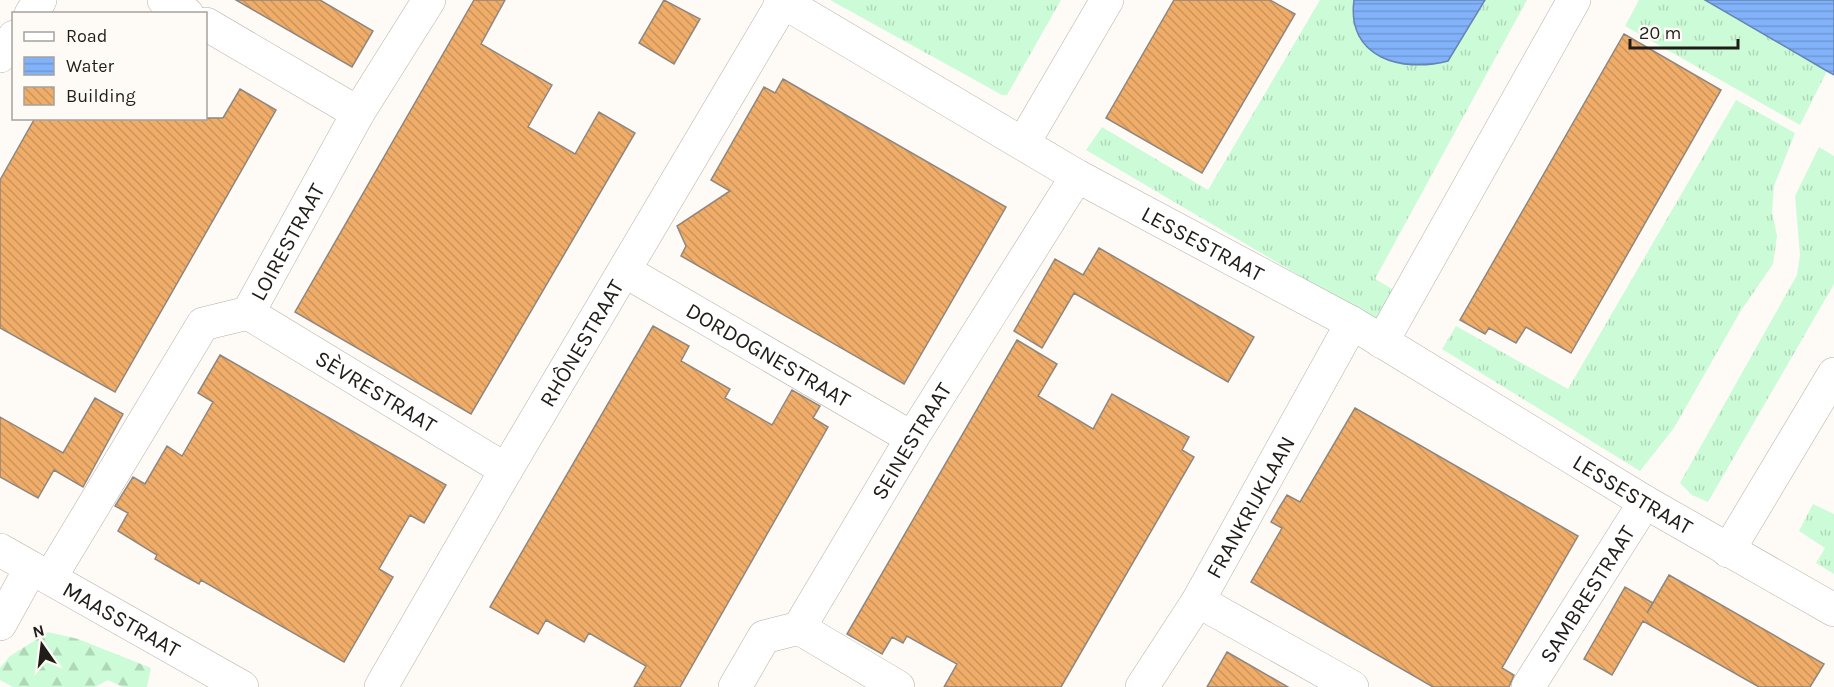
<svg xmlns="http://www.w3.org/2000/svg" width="1834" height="687" viewBox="0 0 1834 687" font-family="Karla,sans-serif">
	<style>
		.grass { fill: url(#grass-tufts) }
		.forest { fill: url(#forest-firs) }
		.water { fill: url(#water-rules); stroke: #6485b6; stroke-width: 1.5 }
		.building { fill: url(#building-back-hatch); stroke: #8f877f; stroke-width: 1.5 }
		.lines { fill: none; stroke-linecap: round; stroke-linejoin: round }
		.minor-casing { stroke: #b7aea7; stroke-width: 34 }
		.minor { stroke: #fff; stroke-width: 33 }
		.labels { text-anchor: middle; stroke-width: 4.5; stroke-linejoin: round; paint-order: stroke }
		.street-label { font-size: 22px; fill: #1f1c19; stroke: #fefbf7 }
	</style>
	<defs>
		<pattern id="grass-tufts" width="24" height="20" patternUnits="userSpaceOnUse" patternTransform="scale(1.5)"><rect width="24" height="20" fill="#ccfbd7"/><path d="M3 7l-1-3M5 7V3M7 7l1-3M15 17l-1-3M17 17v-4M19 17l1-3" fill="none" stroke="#afd7b8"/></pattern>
		<pattern id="forest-firs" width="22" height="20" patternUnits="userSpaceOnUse" patternTransform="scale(1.5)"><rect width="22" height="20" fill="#ccfbd7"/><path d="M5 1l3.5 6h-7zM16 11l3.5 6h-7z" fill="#afd7b8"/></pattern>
		<pattern id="water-rules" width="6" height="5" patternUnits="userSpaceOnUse" patternTransform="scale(1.5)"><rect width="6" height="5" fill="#82b2f9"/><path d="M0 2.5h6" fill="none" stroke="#7098d5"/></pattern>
		<pattern id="building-back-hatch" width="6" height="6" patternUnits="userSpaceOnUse" patternTransform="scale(1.5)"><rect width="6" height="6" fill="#efad69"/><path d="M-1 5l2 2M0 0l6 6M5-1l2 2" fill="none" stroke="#cc945a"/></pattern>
	</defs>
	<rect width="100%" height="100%" fill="#fefbf7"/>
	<!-- grass -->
	<path class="grass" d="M 830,0 L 1061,0 L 1007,95 L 1002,95 Z
		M 1320,0 L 1354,0 C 1349,36 1364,49 1395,62 L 1484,4 L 1485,0 L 1527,0 L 1375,279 L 1394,290 L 1375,320 L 1086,150 L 1102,127 L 1208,190 Z
		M 1639,0 L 1705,0 L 1827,71 L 1800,125 L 1625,26 Z
		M 1736,100 L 1795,133 L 1774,186 L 1772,212 L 1777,236 L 1773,264 L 1740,312 L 1674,428 L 1640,471 L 1442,349 L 1456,326 L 1568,389 Z
		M 1819,147 L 1834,156 L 1834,284 L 1708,502 L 1692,495 L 1680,483 L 1797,275 L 1800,255 L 1795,196 Z
		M 1813,504 L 1834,514 L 1834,574 L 1816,563 L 1825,548 L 1799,531 Z"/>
	<!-- forest -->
	<path class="forest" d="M 48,632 L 78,639 L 151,668 L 147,687 L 123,687 L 108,680 L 95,687 L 13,687 L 0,680 L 0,668 L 10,656 Z"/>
	<!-- water -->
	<path class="water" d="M 1354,0 L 1485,0 L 1448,61 C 1402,73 1346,58 1354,0 Z
		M 1705,0 L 1834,0 L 1834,75 L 1827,71 Z"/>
	<!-- building -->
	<path class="building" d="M 236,0 L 320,0 L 373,31 L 352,67 Z
		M 474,0 L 505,0 L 481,44 L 552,85 L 528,127 L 575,154 L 599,112 L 635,133 L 471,414 L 295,312 Z
		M 664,0 L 700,19 L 674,64 L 639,43 Z
		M 1174,0 L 1270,0 L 1295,14 L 1202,173 L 1106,118 Z
		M 1624,34 L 1721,90 L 1571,353 L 1526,327 L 1516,343 L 1489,328 L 1485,334 L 1460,320 Z
		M 783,79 L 1006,207 L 904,384 L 681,256 L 686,246 L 677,226 L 730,191 L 711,180 L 764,87 L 775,93 Z
		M 240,89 L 276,110 L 115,392 L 0,328 L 0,180 L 35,118 L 223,118 Z
		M 1099,248 L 1254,337 L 1228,382 L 1074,293 L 1042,348 L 1014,331 L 1055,259 L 1083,275 Z
		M 653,326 L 689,346 L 681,361 L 730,389 L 725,398 L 772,425 L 792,390 L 820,406 L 813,418 L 828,427 L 680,687 L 634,687 L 646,666 L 589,633 L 584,642 L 546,620 L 538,634 L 490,607 Z
		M 1017,340 L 1057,364 L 1038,396 L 1093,429 L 1112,394 L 1189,437 L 1182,450 L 1194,457 L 1061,687 L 944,687 L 957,664 L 907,636 L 903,643 L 892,637 L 882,654 L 847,634 Z
		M 220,355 L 446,485 L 424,523 L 410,515 L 379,569 L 393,577 L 344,662 L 201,580 L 199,584 L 181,574 L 155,559 L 157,555 L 118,531 L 128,513 L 115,506 L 133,477 L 145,484 L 167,446 L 182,456 L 213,402 L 198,393 Z
		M 95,398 L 123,414 L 83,487 L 54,470 L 38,498 L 0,477 L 0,417 L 63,453 Z
		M 1355,408 L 1578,536 L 1502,668 L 1514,675 L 1509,687 L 1433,687 L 1251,582 L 1282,528 L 1271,522 L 1279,508 L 1287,495 L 1300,502 Z
		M 1669,575 L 1824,664 L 1810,687 L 1759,687 L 1643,621 L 1612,675 L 1584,659 L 1625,587 L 1653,603 L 1647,613 Z
		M 1227,652 L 1288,687 L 1207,687 Z"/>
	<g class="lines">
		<!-- minor casing -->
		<g class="minor-casing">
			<g id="minor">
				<path d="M 164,0 L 187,14"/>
				<path id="s1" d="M 780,0 L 1077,176 L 1352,323 L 1645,502 L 1834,610"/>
				<path d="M 31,14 L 40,0"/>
				<path d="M 206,24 L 358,113"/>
				<path d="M 0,56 L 14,37"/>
				<path d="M 1024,142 L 1107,0"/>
				<path id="s2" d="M 625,271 L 912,438"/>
				<path id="s3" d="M 248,313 L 506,470"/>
				<path d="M 1382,342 L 1574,0"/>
				<path id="s4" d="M 0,550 L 242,687"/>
				<path d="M 1728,551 L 1834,374"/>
				<path id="s5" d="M 50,578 L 203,324 L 248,313 L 358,113 L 429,0"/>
				<path d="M 1198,601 L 1352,687"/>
				<path d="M 0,624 L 31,568"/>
				<path d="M 799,628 L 898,687"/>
				<path id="s6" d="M 381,687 L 506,470 L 783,2"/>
				<path id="s7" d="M 735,687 L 764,637 L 799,628 L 912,438 L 1077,176"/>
				<path id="s8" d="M 1142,687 L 1198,601 L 1352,323"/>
				<path id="s9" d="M 1528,687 L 1645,502"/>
			</g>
		</g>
		<!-- minor -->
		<use href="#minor" class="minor"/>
	</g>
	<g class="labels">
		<!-- street labels -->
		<g class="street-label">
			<text dy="8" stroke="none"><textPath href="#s5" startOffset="424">LOIRESTRAAT</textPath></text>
			<text dy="8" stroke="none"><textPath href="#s1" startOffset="488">LESSESTRAAT</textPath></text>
			<text dy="8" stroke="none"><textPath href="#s6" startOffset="398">RHÔNESTRAAT</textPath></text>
			<text dy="8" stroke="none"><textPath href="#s2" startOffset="166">DORDOGNESTRAAT</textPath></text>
			<text dy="8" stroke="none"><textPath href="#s3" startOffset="150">SÈVRESTRAAT</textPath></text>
			<text dy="8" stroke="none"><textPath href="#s7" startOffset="312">SEINESTRAAT</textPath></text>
			<text dy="8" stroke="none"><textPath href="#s1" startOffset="986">LESSESTRAAT</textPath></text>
			<text dy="8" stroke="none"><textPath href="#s8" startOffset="210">FRANKRIJKLAAN</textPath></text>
			<text dy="8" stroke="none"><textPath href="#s9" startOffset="110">SAMBRESTRAAT</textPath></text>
			<text dy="8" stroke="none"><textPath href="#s4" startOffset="140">MAASSTRAAT</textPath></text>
		</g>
	</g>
	<!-- legend -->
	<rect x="12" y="12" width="195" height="108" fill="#fefbf7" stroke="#a5a29e" stroke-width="1.5"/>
	<rect x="24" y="32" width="30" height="9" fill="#ffffff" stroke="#a5a29e" stroke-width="1.5"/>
	<text x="66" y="42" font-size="18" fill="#1f1c19">Road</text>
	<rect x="24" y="57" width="30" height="18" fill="url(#water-rules)" stroke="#a5a29e" stroke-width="1.5"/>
	<text x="66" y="72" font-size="18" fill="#1f1c19">Water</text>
	<rect x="24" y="87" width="30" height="18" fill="url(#building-back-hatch)" stroke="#a5a29e" stroke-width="1.5"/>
	<text x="66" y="102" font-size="18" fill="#1f1c19">Building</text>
	<!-- north arrow -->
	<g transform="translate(42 645) rotate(346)" stroke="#fefbf7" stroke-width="4.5" paint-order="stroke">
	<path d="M0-4.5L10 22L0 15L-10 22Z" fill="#1f1c19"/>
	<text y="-9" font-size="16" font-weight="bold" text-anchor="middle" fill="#1f1c19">N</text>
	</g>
	<!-- scale -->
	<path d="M1630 39v9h108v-9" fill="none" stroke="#1f1c19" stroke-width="3"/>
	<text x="1639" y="39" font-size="18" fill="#1f1c19" stroke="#fefbf7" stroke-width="4.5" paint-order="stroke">20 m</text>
</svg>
